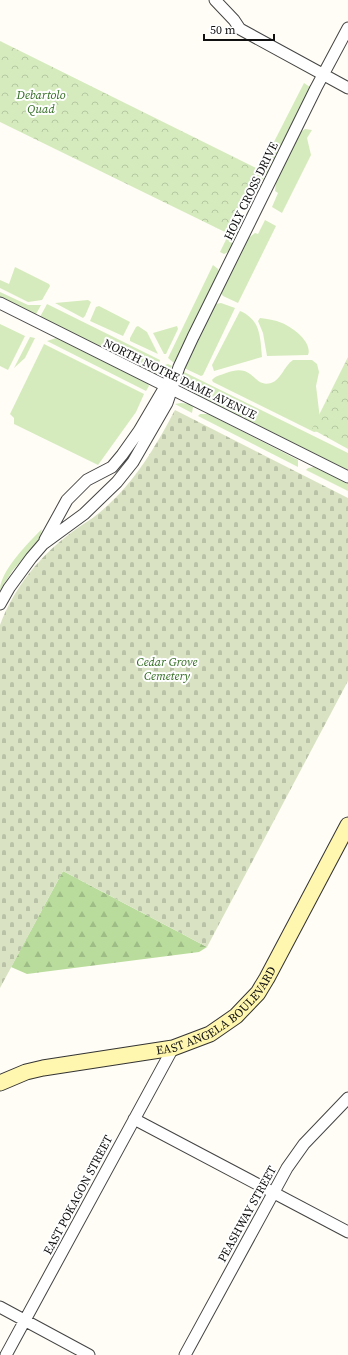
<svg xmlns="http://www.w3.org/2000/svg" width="348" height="1355" viewBox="0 0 348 1355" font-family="'Source Serif 4',serif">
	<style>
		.grass { fill: #d5ebbd }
		.forest { fill: url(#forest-firs) }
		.cemetery { fill: url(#cemetery-stones) }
		.park { fill: url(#park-crowns) }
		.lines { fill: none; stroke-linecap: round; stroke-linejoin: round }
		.street-casing { stroke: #444; stroke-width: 13 }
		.secondary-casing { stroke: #333; stroke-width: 17 }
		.street { stroke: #fff; stroke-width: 11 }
		.secondary { stroke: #fff6b0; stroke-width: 15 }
		.labels { text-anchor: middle; stroke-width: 4; stroke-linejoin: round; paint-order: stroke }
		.park-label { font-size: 12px; font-style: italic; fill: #2f6b1f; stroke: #fff }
		.street-label { font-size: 12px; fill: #111; stroke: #fff }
	</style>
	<defs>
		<pattern id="forest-firs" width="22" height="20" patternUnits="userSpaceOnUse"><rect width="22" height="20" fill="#b9dc9c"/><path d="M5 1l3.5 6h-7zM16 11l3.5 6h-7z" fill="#9ebc85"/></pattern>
		<pattern id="cemetery-stones" width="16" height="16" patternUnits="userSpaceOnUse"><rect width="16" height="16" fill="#d9e3c4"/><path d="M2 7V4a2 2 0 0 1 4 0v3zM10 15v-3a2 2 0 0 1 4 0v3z" fill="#b9c2a7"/></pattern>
		<pattern id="park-crowns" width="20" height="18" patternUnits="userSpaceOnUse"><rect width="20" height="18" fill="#d5ebbd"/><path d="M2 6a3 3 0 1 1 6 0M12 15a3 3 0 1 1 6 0" fill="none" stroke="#b6c8a1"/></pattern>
	</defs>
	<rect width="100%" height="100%" fill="#fffdf5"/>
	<!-- grass -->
	<path class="grass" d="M 304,83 L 310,87 L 266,176 L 258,183 L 254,181 Z
		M 305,129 L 312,130 L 307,138 L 311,155 L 282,213 L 272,207 L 278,193 L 275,191 L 276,181 L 299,133 Z
		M 265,220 L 276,226 L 238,303 L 223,296 L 221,293 L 246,240 L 255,233 L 258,234 Z
		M 234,223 L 238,225 C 236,233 234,251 224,254 L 220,252 Z
		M 213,265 L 218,269 L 219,272 L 174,363 L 168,358 Z
		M 15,267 L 49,284 L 50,286 L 42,300 L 28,302 L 0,288 L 0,280 L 9,284 Z
		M 0,292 L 28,305 L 41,305 L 35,316 L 0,298 Z
		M 88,300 L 91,302 L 85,316 L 83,318 L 55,303 Z
		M 221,303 L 235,308 L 203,375 L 201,376 L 184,368 L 215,304 Z
		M 47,304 L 160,360 L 156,375 L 40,317 Z
		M 99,306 L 130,322 L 123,336 L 90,321 L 96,307 Z
		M 240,311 C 261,320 260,337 262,357 L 214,371 L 212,365 Z
		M 260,318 C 267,319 275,320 282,323 C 292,327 313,342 308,355 L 267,356 L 263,333 L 258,321 Z
		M 0,324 L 25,336 L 8,370 L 0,366 Z
		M 138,326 L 147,332 L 158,354 L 130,341 L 130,338 L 136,327 Z
		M 177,326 L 178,329 L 166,354 L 164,354 L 153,333 Z
		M 30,337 L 35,338 L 25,358 L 14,368 Z
		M 56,338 L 148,384 L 149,386 L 146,391 L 47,341 Z
		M 44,344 L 144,394 L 136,412 L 98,465 L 14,424 L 14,418 L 10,414 Z
		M 293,360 L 312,360 L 317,364 L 319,372 L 316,386 L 321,427 L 320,431 L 314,432 L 213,382 L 212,380 C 215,376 221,375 226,373 C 255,362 252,388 271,383 C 281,380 284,366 293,360 Z
		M 168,364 L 172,366 L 167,373 L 159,376 L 165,365 Z
		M 182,371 L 348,453 L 348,471 L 187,391 L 180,384 Z
		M 181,403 L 190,404 L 193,407 L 192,413 L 175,404 Z
		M 200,414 L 208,414 L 298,460 L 298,467 L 198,416 Z
		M 314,467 L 348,484 L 348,491 L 306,470 L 308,468 Z
		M 42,529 L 39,541 L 13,570 L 0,590 C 0,571 29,542 42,529 Z"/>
	<!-- forest -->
	<path class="forest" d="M 63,871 L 207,947 L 199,952 L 27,974 L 11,967 Z"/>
	<!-- cemetery -->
	<path class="cemetery" d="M 175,410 L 348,498 L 348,681 L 207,947 L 63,871 L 0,988 L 0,625 C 15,586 39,557 72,532 C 81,525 91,520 99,513 C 133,485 155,448 175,410 Z"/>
	<!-- park -->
	<path class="park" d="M 0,41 L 258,169 L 227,233 L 0,122 Z
		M 348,357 L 348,449 L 312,429 Z"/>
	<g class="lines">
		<!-- street casing -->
		<g class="street-casing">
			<path id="street" d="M 215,0 L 234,20 L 240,29 L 348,88
				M 0,303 L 348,477
				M 45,540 L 67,500 L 87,480 L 112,467 L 122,455 L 139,431 L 169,380
				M 0,604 L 9,588 L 31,558 L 43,544 L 84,514 L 117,482 L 133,462 L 167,403 L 179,367 L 193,337 L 316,88 L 348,28
				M 134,1119 L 348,1232
				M 0,1307 L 89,1355
				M 6,1355 L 173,1048
				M 185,1355 L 287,1168 L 304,1144 L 348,1098"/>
		</g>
		<!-- secondary casing -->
		<g class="secondary-casing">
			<g id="secondary">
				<path id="s1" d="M 0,1083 L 26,1072 L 43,1068 L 173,1048 L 210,1034 L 236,1016 L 258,993 L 267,978 L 348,825"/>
			</g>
		</g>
		<!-- street -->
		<use href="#street" class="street"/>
		<!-- secondary -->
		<use href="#secondary" class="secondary"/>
	</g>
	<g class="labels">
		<!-- park labels -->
		<g class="park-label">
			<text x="41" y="99">Debartolo<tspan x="41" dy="14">Quad</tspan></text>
			<text x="167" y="666">Cedar Grove<tspan x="167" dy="14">Cemetery</tspan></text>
		</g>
		<!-- street labels -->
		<g class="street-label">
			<text transform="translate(251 191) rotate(-64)" y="4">HOLY CROSS DRIVE</text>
			<text transform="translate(180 379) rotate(26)" y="4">NORTH NOTRE DAME AVENUE</text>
			<text dy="4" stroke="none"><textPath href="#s1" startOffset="235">EAST ANGELA BOULEVARD</textPath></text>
			<text transform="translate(78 1195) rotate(-62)" y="4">EAST POKAGON STREET</text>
			<text transform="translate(247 1214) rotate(-61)" y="4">PEASHWAY STREET</text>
		</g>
	</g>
	<!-- scale -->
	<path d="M204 34v6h70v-6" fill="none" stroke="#111111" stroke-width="2"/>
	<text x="210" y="34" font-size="12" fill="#111111" stroke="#ffffff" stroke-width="3" paint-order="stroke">50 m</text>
</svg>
